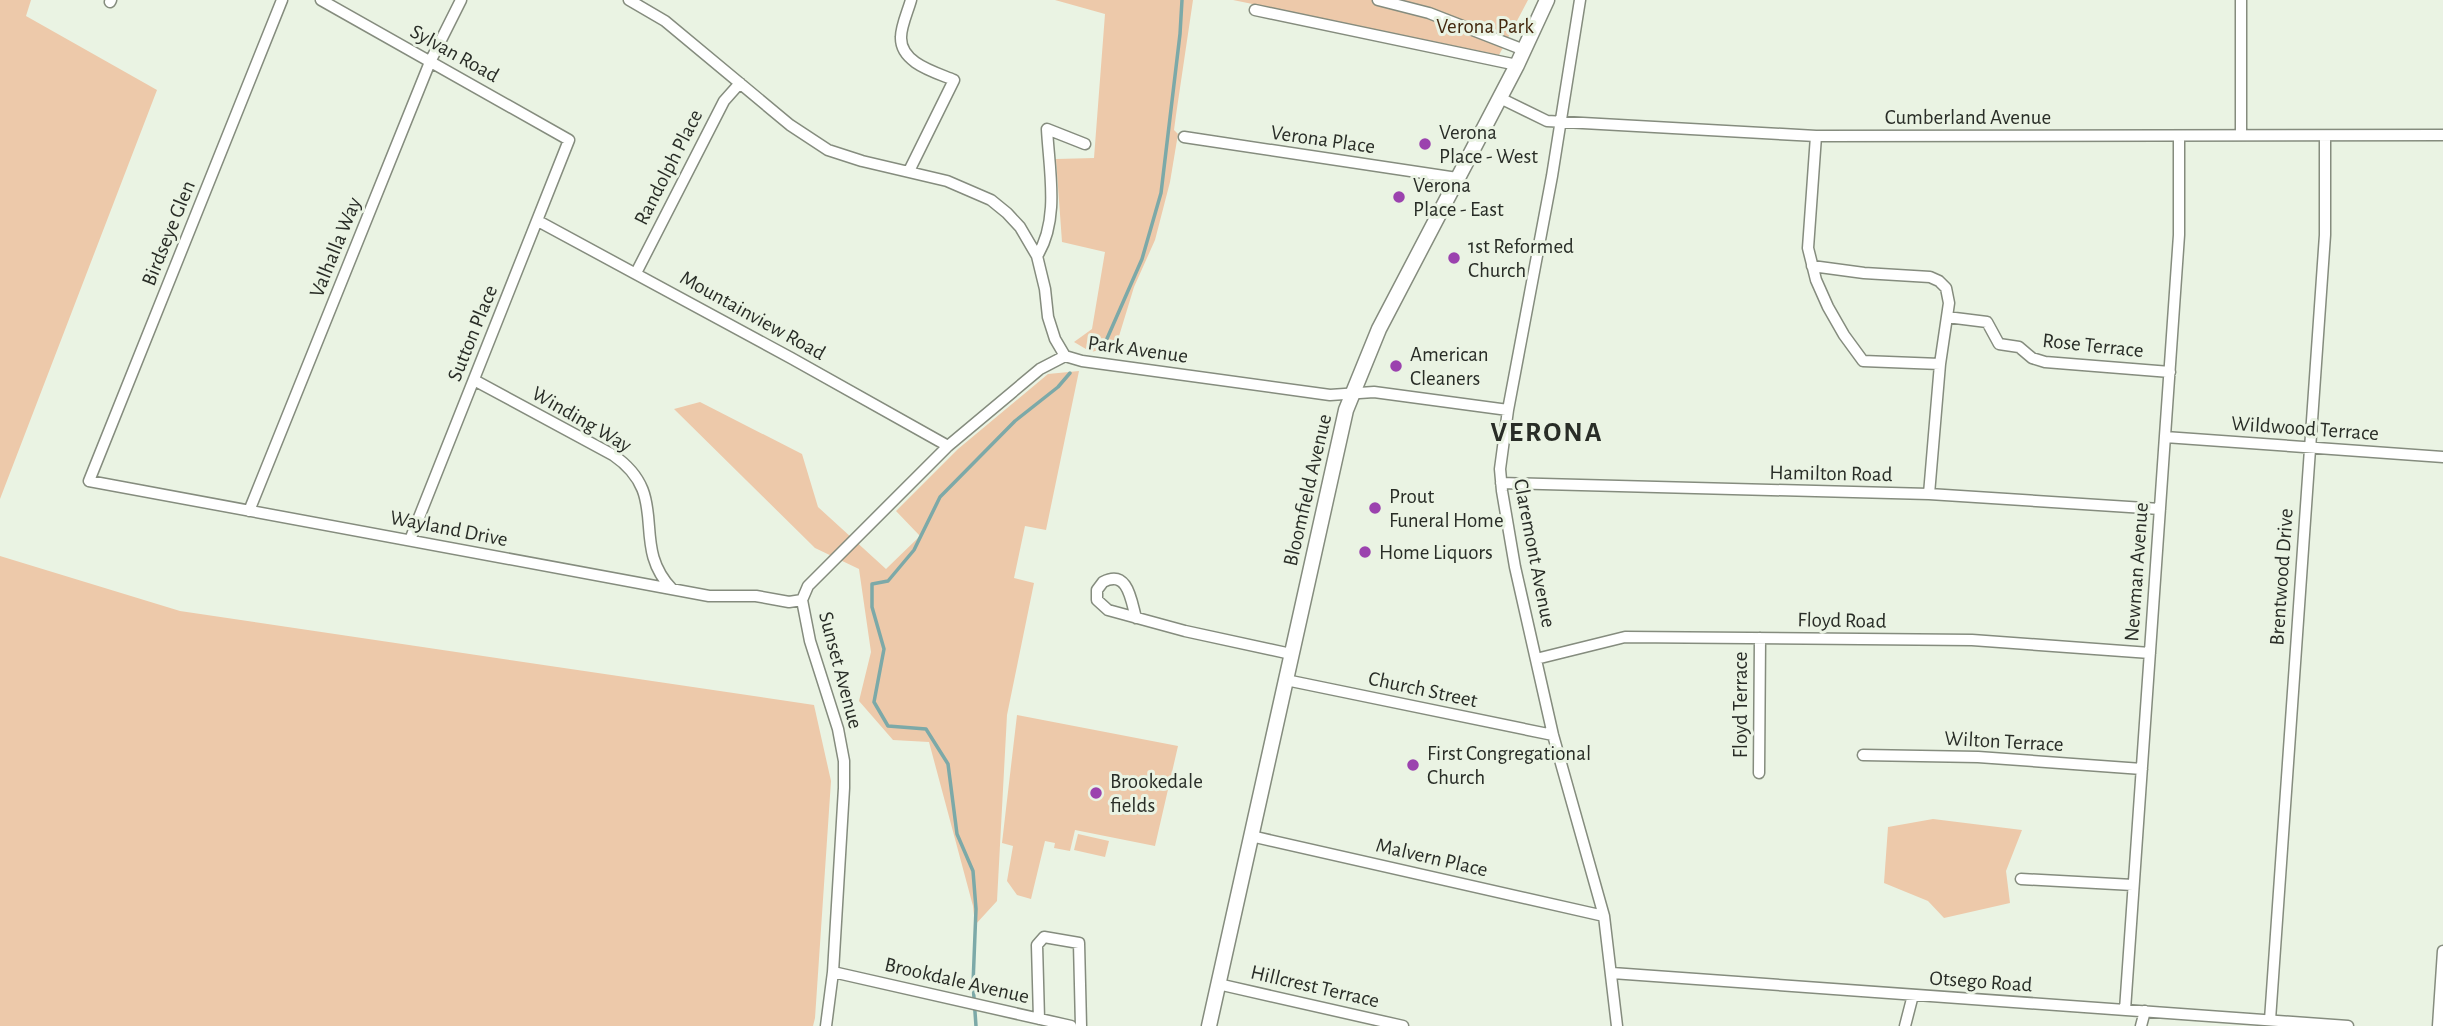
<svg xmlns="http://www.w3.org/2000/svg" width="2443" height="1026" viewBox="0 0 2443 1026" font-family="'Alegreya Sans',sans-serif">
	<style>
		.green { fill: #edc9aa }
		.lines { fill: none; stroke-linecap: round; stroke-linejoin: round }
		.stream { stroke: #7ca9a8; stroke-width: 3.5 }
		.minor-casing { stroke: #858c7e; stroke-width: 13 }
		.major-casing { stroke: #858c7e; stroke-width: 17 }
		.minor { stroke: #fff; stroke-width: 10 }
		.major { stroke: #fff; stroke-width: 14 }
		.poi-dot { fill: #9b42ae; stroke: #eaf3e3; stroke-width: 2.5 }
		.labels { text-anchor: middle; stroke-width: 6; stroke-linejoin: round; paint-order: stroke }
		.park-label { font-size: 21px; fill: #43280e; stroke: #eaf3e3 }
		.street-label { font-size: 21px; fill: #292d27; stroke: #eaf3e3 }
		.poi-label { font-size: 21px; fill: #292d27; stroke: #eaf3e3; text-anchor: start }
		.district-label { font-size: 28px; font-weight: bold; letter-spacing: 2px; fill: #292d27; stroke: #eaf3e3 }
	</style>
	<rect width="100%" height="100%" fill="#eaf3e3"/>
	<!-- green -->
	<path class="green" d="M 0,0 L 31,0 L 26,16 L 157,90 L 0,499 Z
		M 1055,0 L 1193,0 L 1176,115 L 1174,130 L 1178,134 L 1170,182 L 1155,240 L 1134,287 L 1116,346 L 1091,352 L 1074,342 L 1092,329 L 1105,252 L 1062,242 L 1056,159 L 1094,158 L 1105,14 Z
		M 1233,0 L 1528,0 L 1499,55 Z
		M 1079,371 L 1046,530 L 1025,526 L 1014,578 L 1034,583 L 1007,715 L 997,901 L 975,925 L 973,906 L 929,742 L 893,740 L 859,701 L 871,652 L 859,569 L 815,548 L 674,409 L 700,402 L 802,454 L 818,507 L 886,569 L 920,536 L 896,511 L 958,449 L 1048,374 Z
		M 0,556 L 180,611 L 814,705 L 831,781 L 815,1018 L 813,1026 L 0,1026 Z
		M 1017,715 L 1178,746 L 1155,846 L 1075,830 L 1070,851 L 1054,848 L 1055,843 L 1045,841 L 1031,899 L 1017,895 L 1007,881 L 1013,846 L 1002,843 Z
		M 1933,819 L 2022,830 L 2006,871 L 2010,903 L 1944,918 L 1928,901 L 1884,883 L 1888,827 Z
		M 1078,834 L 1109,841 L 1105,857 L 1074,850 Z"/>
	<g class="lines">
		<!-- stream -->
		<path class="stream" d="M 1102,350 L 1142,259 L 1161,193 L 1180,34 L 1182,0
			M 976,1026 L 973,984 L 976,909 L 973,871 L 957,834 L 948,764 L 926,729 L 888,726 L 874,702 L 884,649 L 872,607 L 872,584 L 888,581 L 914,550 L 940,497 L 1015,421 L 1058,387 L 1070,373"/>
		<!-- minor casing -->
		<g class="minor-casing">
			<path id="minor" d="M 282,0 L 89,481 L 709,596 L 756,596 L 789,602 L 802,600
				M 321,0 L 569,140 L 410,540
				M 629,0 L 665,21 L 790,125 L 828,150 L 862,161 L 947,181 L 991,200 L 1007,213 L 1020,227 L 1037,256 L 1045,289 L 1048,317 L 1055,339 L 1065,356 L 1082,361 L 1330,395 L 1374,392 L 1508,410
				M 1378,0 L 1429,13 L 1524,50
				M 1580,0 L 1552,176 L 1508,410 L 1500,469 L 1502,491 L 1515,567 L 1553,735 L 1604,916 L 1617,1026
				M 2241,0 L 2241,135
				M 110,2 L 111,0
				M 1255,10 L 1517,65
				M 1500,98 L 1547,121 L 1816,136 L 2443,135
				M 1816,136 L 1808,248 L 1816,280 L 1828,307 L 1844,335 L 1863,361 L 1940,364
				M 1184,137 L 1457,178
				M 909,171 L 954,80 C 935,72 900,63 901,37 C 901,26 908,11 911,0
				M 538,221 L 791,358 L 948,446
				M 1037,256 C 1060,220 1049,169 1047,129 L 1085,144
				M 1812,266 L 1864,273 L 1930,277 L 1939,281 L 1946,288 L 1949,303 L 1940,364 L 1929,494
				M 636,273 L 724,101 L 740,83
				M 1947,317 L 1987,322 L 1999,344 L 2019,347 L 2032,358 L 2045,362 L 2170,372
				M 474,380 L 613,455 C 673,496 628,543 672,589
				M 2165,437 L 2443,457
				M 1501,483 L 1929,494 L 2160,509
				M 249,511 L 430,62 L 461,0
				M 1136,618 C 1131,600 1128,569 1103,582 L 1097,590 L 1097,600 L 1108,610 L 1185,631 L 1291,654
				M 1536,659 L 1625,637 L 1972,640 L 2150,653
				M 1286,680 L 1553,735
				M 1863,755 L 1978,757 L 2142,769
				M 1759,773 L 1760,638
				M 1251,836 L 1604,916
				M 2021,879 L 2133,885
				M 833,972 L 1071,1026
				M 1612,973 L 2348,1026
				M 1218,984 L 1403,1026
				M 2125,1010 L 2179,235 L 2179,136
				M 1039,1019 L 1037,945 L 1044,937 L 1079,943 L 1081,1026
				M 2270,1020 L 2325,235 L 2325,136
				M 826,1026 L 833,972 L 844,788 L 844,761 L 838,729 L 810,641 L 802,600 L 808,586 L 948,446 L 1040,369 L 1065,356
				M 1905,1026 L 1913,995
				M 2141,1026 L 2145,1011
				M 2438,1026 L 2443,951"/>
		</g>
		<!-- major casing -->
		<g class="major-casing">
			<path id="major" d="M 1209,1026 L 1346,410 L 1379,329 L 1517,65 L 1547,0"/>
		</g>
		<!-- minor -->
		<use href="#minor" class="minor"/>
		<!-- major -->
		<use href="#major" class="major"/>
	</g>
	<!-- markers -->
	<g class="poi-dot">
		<circle cx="1425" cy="144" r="7"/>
		<circle cx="1399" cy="197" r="7"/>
		<circle cx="1454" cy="258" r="7"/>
		<circle cx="1396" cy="366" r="7"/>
		<circle cx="1375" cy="508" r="7"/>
		<circle cx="1365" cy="552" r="7"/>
		<circle cx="1413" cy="765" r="7"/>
		<circle cx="1096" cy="793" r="7"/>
	</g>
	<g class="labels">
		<!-- park labels -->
		<g class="park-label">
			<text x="1485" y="33">Verona Park</text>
		</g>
		<!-- street labels -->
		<g class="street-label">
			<text transform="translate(455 53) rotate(29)" y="7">Sylvan Road</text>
			<text x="1968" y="124">Cumberland Avenue</text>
			<text transform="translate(1323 139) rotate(8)" y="7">Verona Place</text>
			<text transform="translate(668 167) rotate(-63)" y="7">Randolph Place</text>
			<text transform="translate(168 233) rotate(-68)" y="7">Birdseye Glen</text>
			<text transform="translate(335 247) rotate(-68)" y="7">Valhalla Way</text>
			<text transform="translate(753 315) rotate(29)" y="7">Mountainview Road</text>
			<text transform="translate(472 333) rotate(-68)" y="7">Sutton Place</text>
			<text transform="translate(2093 345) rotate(6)" y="7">Rose Terrace</text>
			<text transform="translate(1138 349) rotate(8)" y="7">Park Avenue</text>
			<text transform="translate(582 419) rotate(30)" y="7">Winding Way</text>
			<text transform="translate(2305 428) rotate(4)" y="7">Wildwood Terrace</text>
			<text transform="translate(1831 473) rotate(1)" y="7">Hamilton Road</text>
			<text transform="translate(1307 490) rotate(-77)" y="7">Bloomfield Avenue</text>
			<text transform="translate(449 528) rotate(11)" y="7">Wayland Drive</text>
			<text transform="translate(1535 553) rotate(79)" y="7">Claremont Avenue</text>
			<text transform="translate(2136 572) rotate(-86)" y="7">Newman Avenue</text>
			<text transform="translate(2281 577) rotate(-86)" y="7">Brentwood Drive</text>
			<text transform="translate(1842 620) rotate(1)" y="7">Floyd Road</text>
			<text transform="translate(841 670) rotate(75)" y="7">Sunset Avenue</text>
			<text transform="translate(1423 689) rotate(12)" y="7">Church Street</text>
			<text transform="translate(1740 705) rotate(-90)" y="7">Floyd Terrace</text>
			<text transform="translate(2004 741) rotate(3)" y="7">Wilton Terrace</text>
			<text transform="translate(1432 857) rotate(13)" y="7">Malvern Place</text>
			<text transform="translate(957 980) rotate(13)" y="7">Brookdale Avenue</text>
			<text transform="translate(1981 981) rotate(4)" y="7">Otsego Road</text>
			<text transform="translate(1315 986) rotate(13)" y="7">Hillcrest Terrace</text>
		</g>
		<!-- poi labels -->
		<g class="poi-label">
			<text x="1439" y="139">Verona<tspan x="1439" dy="24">Place - West</tspan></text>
			<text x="1413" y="192">Verona<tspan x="1413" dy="24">Place - East</tspan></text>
			<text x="1468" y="253">1st Reformed<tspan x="1468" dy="24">Church</tspan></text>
			<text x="1410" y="361">American<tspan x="1410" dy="24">Cleaners</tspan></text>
			<text x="1389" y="503">Prout<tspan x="1389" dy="24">Funeral Home</tspan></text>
			<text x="1379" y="559">Home Liquors</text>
			<text x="1427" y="760">First Congregational<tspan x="1427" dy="24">Church</tspan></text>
			<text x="1110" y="788">Brookedale<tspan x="1110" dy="24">fields</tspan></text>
		</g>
		<!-- district labels -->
		<g class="district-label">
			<text x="1547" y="441">VERONA</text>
		</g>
	</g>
</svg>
